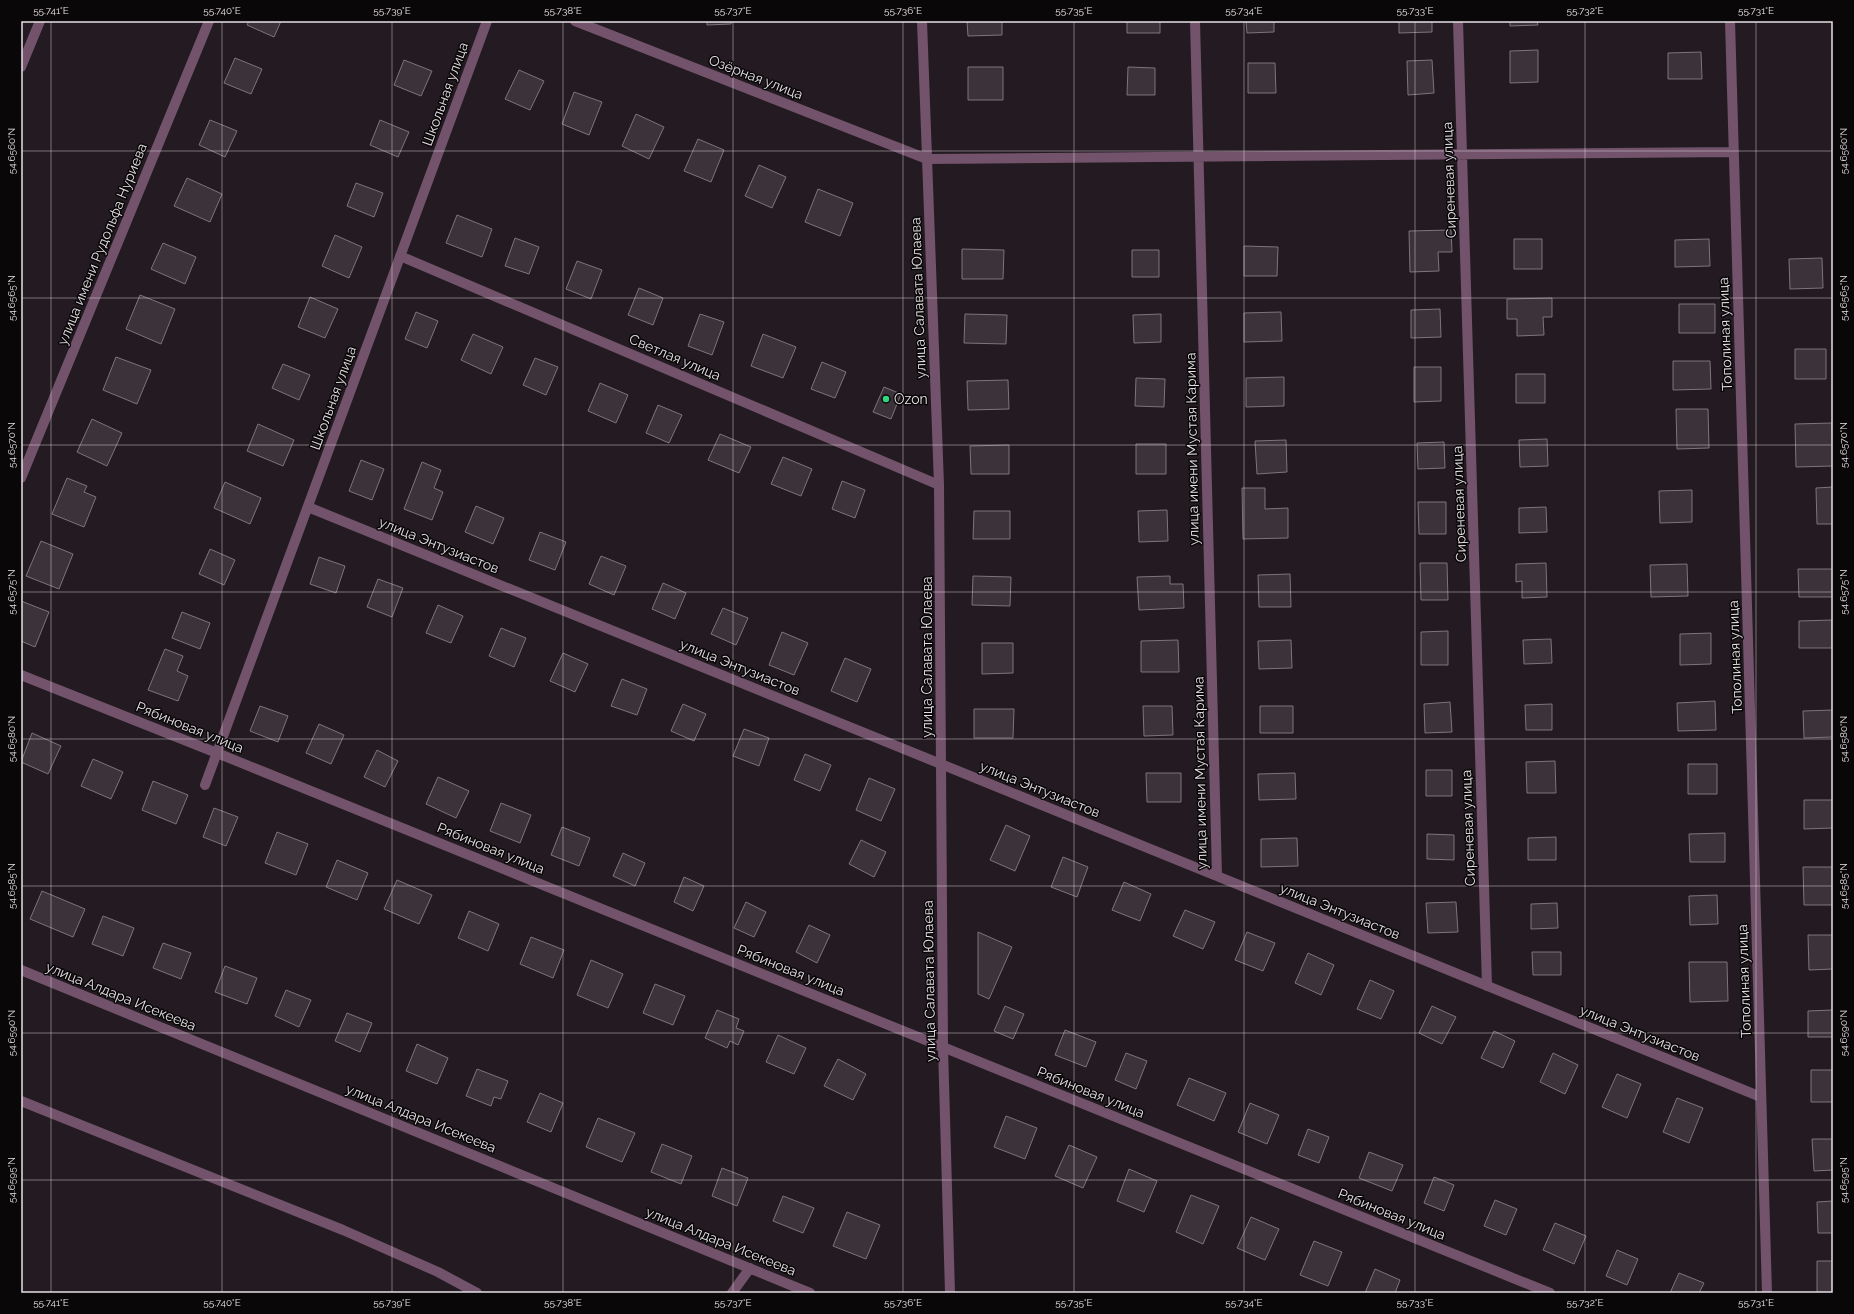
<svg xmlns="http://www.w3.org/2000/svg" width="1854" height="1314" viewBox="0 0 1854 1314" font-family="Raleway,sans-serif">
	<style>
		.building { fill: #3c333a; stroke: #7e747b }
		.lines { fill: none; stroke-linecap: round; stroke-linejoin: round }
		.minor { stroke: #72536b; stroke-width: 10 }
		.ticks { fill: none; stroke: #e6e1e5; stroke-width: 1; stroke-opacity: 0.45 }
		.poi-dot { fill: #31d882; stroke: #0a0709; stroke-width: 1.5 }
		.labels { text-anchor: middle; stroke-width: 3; stroke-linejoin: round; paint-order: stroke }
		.street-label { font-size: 14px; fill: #e6e1e5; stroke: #0a0709 }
		.poi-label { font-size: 14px; fill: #e6e1e5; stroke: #0a0709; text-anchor: start }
		.neatline { fill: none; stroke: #e6e1e5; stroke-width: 1.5 }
		.ticks-label { font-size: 10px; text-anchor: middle; fill: #e6e1e5 }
	</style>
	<rect width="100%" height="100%" fill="#231b21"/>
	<!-- building -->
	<path class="building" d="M 249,21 L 281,21 L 274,37 L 247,25 Z
		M 707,21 L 731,21 L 731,24 L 707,25 Z
		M 967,21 L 1002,21 L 1002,35 L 968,36 Z
		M 1127,21 L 1160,21 L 1160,33 L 1127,33 Z
		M 1246,21 L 1274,21 L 1274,32 L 1247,33 Z
		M 1399,21 L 1432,21 L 1432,32 L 1399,33 Z
		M 1510,21 L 1537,21 L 1538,25 L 1510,26 Z
		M 1538,50 L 1538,82 L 1510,83 L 1510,51 Z
		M 1701,52 L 1702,79 L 1668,79 L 1668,53 Z
		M 235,58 L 262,69 L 251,94 L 224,83 Z
		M 404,60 L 432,71 L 421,96 L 394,85 Z
		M 1432,60 L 1434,93 L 1408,95 L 1407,61 Z
		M 1248,63 L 1275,63 L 1276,93 L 1248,93 Z
		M 968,67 L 1003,67 L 1003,100 L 968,100 Z
		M 1128,67 L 1155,68 L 1155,95 L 1127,95 Z
		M 519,70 L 544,81 L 530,110 L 505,99 Z
		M 574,92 L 602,102 L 589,135 L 562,124 Z
		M 636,114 L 664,127 L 649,159 L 622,146 Z
		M 210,120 L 237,131 L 225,157 L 199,145 Z
		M 380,120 L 409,132 L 398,157 L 370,145 Z
		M 698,139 L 724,150 L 711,182 L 684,171 Z
		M 759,165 L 786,177 L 772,208 L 745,196 Z
		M 187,178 L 222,194 L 210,222 L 174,206 Z
		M 356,183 L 383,193 L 374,217 L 347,206 Z
		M 818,189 L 853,203 L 840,236 L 805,222 Z
		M 457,215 L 492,229 L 482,257 L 446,243 Z
		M 1451,230 L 1452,252 L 1438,252 L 1439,271 L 1410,272 L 1409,231 Z
		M 335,235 L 362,247 L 349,278 L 322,266 Z
		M 515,238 L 539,247 L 529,274 L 505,266 Z
		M 1514,239 L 1542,239 L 1542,269 L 1514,269 Z
		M 1709,239 L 1710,266 L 1675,267 L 1675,240 Z
		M 163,243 L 196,257 L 185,284 L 151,269 Z
		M 1244,246 L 1278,247 L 1277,276 L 1244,276 Z
		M 962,249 L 1004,250 L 1003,279 L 962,279 Z
		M 1132,250 L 1159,250 L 1159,277 L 1132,277 Z
		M 1822,258 L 1823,288 L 1790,289 L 1789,259 Z
		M 577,261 L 602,270 L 591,299 L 566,289 Z
		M 639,288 L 663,298 L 653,325 L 628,315 Z
		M 140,295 L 175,309 L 161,344 L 126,329 Z
		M 310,297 L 338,309 L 325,338 L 298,327 Z
		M 1552,298 L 1552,317 L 1543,317 L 1544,335 L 1517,336 L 1517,319 L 1507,319 L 1507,299 Z
		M 1679,304 L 1715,304 L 1715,333 L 1679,333 Z
		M 1440,309 L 1441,337 L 1411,338 L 1411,310 Z
		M 416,312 L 438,321 L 427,348 L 405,339 Z
		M 1281,312 L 1282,341 L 1244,342 L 1244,313 Z
		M 700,314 L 724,322 L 712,355 L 688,346 Z
		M 965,314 L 1007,315 L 1006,344 L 964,343 Z
		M 1161,314 L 1161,342 L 1134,343 L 1133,315 Z
		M 473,334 L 503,347 L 491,374 L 461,360 Z
		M 763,334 L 796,347 L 783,378 L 751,366 Z
		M 1795,349 L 1826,349 L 1826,379 L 1795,379 Z
		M 116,357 L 151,370 L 137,404 L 103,390 Z
		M 535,358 L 558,367 L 546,395 L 523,385 Z
		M 1673,361 L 1710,361 L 1711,389 L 1673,390 Z
		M 822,362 L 846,372 L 835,398 L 811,389 Z
		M 283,364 L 310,375 L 299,400 L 272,388 Z
		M 1414,367 L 1441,367 L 1441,401 L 1414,402 Z
		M 1516,374 L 1545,374 L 1545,403 L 1516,403 Z
		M 1284,377 L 1284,406 L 1246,407 L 1246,378 Z
		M 1136,378 L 1165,379 L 1164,407 L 1135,406 Z
		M 1008,380 L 1009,409 L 968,410 L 967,381 Z
		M 600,383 L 628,395 L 616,423 L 588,411 Z
		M 884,387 L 901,394 L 891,419 L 873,412 Z
		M 658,405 L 682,415 L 669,443 L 646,433 Z
		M 1676,409 L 1708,409 L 1709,448 L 1677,449 Z
		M 92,419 L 122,433 L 107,466 L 77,452 Z
		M 1832,423 L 1833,466 L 1796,467 L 1795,424 Z
		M 258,424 L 294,440 L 283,466 L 247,451 Z
		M 720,434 L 751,447 L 739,473 L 708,460 Z
		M 1547,439 L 1548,466 L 1520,467 L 1519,440 Z
		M 1286,440 L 1287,472 L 1257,474 L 1255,441 Z
		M 1444,442 L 1445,468 L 1418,469 L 1417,443 Z
		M 1136,444 L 1166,444 L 1166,474 L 1136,474 Z
		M 1009,445 L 1009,474 L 971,474 L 970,446 Z
		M 783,457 L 812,469 L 801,496 L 771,484 Z
		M 361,460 L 384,469 L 372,500 L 349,491 Z
		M 422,462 L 441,470 L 434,488 L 443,492 L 432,520 L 404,509 Z
		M 67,478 L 87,486 L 84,492 L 96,497 L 84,527 L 52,514 Z
		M 842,481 L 865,490 L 855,518 L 832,509 Z
		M 225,482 L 261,498 L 250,524 L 214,508 Z
		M 1833,487 L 1833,524 L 1817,524 L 1816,488 Z
		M 1242,488 L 1265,488 L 1265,509 L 1288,508 L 1288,538 L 1243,539 Z
		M 1692,490 L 1692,522 L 1660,523 L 1659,491 Z
		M 1418,502 L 1446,502 L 1446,534 L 1419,534 Z
		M 476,506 L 504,518 L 493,544 L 465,532 Z
		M 1546,507 L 1547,532 L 1519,533 L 1519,508 Z
		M 1167,510 L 1168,541 L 1139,542 L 1138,511 Z
		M 974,511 L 1010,511 L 1010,539 L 973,539 Z
		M 540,532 L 566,542 L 555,570 L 529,560 Z
		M 41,541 L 73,554 L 59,589 L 26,576 Z
		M 210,549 L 235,560 L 224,585 L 199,574 Z
		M 601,556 L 626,566 L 614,595 L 589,584 Z
		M 319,557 L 345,566 L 336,593 L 310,584 Z
		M 1420,563 L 1447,563 L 1448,600 L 1421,600 Z
		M 1546,563 L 1547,597 L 1522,598 L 1522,581 L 1516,582 L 1516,564 Z
		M 1687,564 L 1688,596 L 1651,597 L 1650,565 Z
		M 1798,569 L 1833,569 L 1833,597 L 1799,597 Z
		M 1290,574 L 1291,607 L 1259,607 L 1258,575 Z
		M 973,576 L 1011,577 L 1010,606 L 972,605 Z
		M 1170,576 L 1170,584 L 1183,584 L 1184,608 L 1139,610 L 1137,577 Z
		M 378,579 L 403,588 L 392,617 L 367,607 Z
		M 663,583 L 686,593 L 675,619 L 652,609 Z
		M 21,601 L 49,612 L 35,647 L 21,641 Z
		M 438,605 L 463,616 L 451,643 L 426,633 Z
		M 723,608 L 748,618 L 736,645 L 711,634 Z
		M 182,612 L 210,623 L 200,649 L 172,638 Z
		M 1832,620 L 1832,648 L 1799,648 L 1799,621 Z
		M 501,628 L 526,638 L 514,667 L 489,656 Z
		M 1448,631 L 1448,665 L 1421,665 L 1421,632 Z
		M 782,632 L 808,643 L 794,675 L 769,665 Z
		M 1711,633 L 1711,664 L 1680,665 L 1680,634 Z
		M 1551,639 L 1552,663 L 1524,664 L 1523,640 Z
		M 1178,640 L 1179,672 L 1141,672 L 1141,641 Z
		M 1291,640 L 1292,668 L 1259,669 L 1258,641 Z
		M 982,643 L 1013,643 L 1013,673 L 982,674 Z
		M 165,649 L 183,656 L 177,671 L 188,676 L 178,701 L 148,690 Z
		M 563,653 L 588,664 L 575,692 L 550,681 Z
		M 845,658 L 871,669 L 857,702 L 831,691 Z
		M 622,679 L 647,689 L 637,715 L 611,706 Z
		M 1715,701 L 1716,730 L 1678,731 L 1677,703 Z
		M 1450,702 L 1452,732 L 1425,733 L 1424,704 Z
		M 683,704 L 706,714 L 694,741 L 671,731 Z
		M 1552,704 L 1552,730 L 1526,730 L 1525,705 Z
		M 260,706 L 288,716 L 278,742 L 250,731 Z
		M 1143,706 L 1172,706 L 1173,735 L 1144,736 Z
		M 1260,706 L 1293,706 L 1293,733 L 1260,733 Z
		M 974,709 L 1014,709 L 1013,738 L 974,738 Z
		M 1833,710 L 1833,737 L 1804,738 L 1803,711 Z
		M 319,724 L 344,735 L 331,764 L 306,753 Z
		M 744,729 L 769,738 L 759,766 L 733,756 Z
		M 32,733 L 61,746 L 48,774 L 21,762 Z
		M 377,750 L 398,761 L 385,787 L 364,777 Z
		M 805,754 L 831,765 L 820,791 L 794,780 Z
		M 93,759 L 123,772 L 111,799 L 81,786 Z
		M 1555,761 L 1556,793 L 1527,793 L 1526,762 Z
		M 1688,764 L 1717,764 L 1717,794 L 1688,794 Z
		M 1426,770 L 1452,770 L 1452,796 L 1426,796 Z
		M 1146,773 L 1181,773 L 1181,802 L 1147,802 Z
		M 1295,773 L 1296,799 L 1259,800 L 1258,774 Z
		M 438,777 L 469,791 L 456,818 L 426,804 Z
		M 869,778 L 895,789 L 881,821 L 856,810 Z
		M 153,781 L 188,795 L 176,824 L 142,810 Z
		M 1804,800 L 1833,800 L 1833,828 L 1804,829 Z
		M 501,803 L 531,815 L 520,843 L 490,831 Z
		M 214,808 L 238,817 L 226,846 L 203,837 Z
		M 1006,825 L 1030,836 L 1015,871 L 990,860 Z
		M 562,827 L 590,838 L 579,866 L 551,855 Z
		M 277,832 L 308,844 L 296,875 L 265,863 Z
		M 1725,833 L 1725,862 L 1690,862 L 1689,834 Z
		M 1427,834 L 1454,835 L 1454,860 L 1427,859 Z
		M 1556,837 L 1556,860 L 1528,860 L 1528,838 Z
		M 1297,838 L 1298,866 L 1261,867 L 1261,839 Z
		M 861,840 L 886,852 L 874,877 L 849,864 Z
		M 623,853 L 645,863 L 635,886 L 613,876 Z
		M 1063,857 L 1088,867 L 1077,897 L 1051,887 Z
		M 337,860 L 368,873 L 357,900 L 326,887 Z
		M 1803,867 L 1833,867 L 1833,905 L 1804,905 Z
		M 684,877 L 704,886 L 693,911 L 674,902 Z
		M 397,880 L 432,895 L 419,924 L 384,909 Z
		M 1124,882 L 1151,894 L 1140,921 L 1112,910 Z
		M 42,891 L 85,909 L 73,937 L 30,919 Z
		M 1717,895 L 1718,924 L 1690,925 L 1689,896 Z
		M 746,902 L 766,912 L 754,937 L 734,928 Z
		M 1456,902 L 1458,932 L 1428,933 L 1426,903 Z
		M 1557,903 L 1558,928 L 1531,929 L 1531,904 Z
		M 1185,910 L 1215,922 L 1203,949 L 1173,936 Z
		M 469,911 L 499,924 L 488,951 L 458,938 Z
		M 103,916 L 134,928 L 123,956 L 92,944 Z
		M 809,925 L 830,935 L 817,963 L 796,952 Z
		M 978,932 L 1012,947 L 989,999 L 978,994 Z
		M 1247,932 L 1275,943 L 1263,971 L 1235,960 Z
		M 1808,935 L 1833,935 L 1833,969 L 1809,970 Z
		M 531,937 L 564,950 L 553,978 L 520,964 Z
		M 163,943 L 191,953 L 181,979 L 153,968 Z
		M 1532,952 L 1561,952 L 1561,975 L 1533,975 Z
		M 1308,953 L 1334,965 L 1321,995 L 1295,983 Z
		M 591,960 L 623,974 L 608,1008 L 577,995 Z
		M 1689,962 L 1727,962 L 1728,1001 L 1690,1002 Z
		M 225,966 L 257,978 L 247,1004 L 215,992 Z
		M 1370,980 L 1394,991 L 1381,1019 L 1357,1009 Z
		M 655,984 L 685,996 L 673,1025 L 643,1013 Z
		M 286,990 L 311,1000 L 299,1027 L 275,1016 Z
		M 1005,1006 L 1024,1014 L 1013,1039 L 994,1031 Z
		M 1432,1006 L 1456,1017 L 1442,1044 L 1419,1033 Z
		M 717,1010 L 739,1019 L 736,1028 L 744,1031 L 738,1045 L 730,1041 L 727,1048 L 705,1038 Z
		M 1833,1010 L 1833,1037 L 1808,1037 L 1808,1011 Z
		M 347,1013 L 372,1023 L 360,1052 L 335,1041 Z
		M 1065,1030 L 1096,1042 L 1086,1067 L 1055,1055 Z
		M 1494,1031 L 1515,1041 L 1503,1068 L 1481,1058 Z
		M 778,1035 L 806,1048 L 794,1074 L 766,1062 Z
		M 417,1044 L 448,1058 L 437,1084 L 406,1071 Z
		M 1126,1053 L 1147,1061 L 1136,1089 L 1115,1080 Z
		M 1553,1053 L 1578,1065 L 1565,1094 L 1540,1082 Z
		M 838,1059 L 866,1074 L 853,1100 L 824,1086 Z
		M 477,1069 L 508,1081 L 501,1099 L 494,1097 L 491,1106 L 466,1096 Z
		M 1811,1070 L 1833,1070 L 1833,1102 L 1811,1102 Z
		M 1617,1074 L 1641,1084 L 1627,1118 L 1602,1107 Z
		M 1189,1078 L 1226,1093 L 1214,1121 L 1177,1105 Z
		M 540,1093 L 563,1103 L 551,1132 L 527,1122 Z
		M 1677,1098 L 1703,1108 L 1689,1143 L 1663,1132 Z
		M 1250,1103 L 1279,1115 L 1267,1144 L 1238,1132 Z
		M 1006,1116 L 1037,1128 L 1025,1159 L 994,1147 Z
		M 598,1118 L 635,1133 L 622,1162 L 586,1147 Z
		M 1308,1129 L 1329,1137 L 1319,1163 L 1298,1155 Z
		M 1812,1139 L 1833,1139 L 1833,1170 L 1814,1171 Z
		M 662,1144 L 692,1156 L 681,1184 L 651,1172 Z
		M 1069,1145 L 1097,1157 L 1083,1188 L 1055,1176 Z
		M 1369,1152 L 1403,1165 L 1392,1191 L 1359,1178 Z
		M 722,1168 L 748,1178 L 737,1206 L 712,1196 Z
		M 1129,1169 L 1157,1181 L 1144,1212 L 1117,1201 Z
		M 1434,1177 L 1454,1185 L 1444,1211 L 1424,1203 Z
		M 1191,1195 L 1219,1206 L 1203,1244 L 1176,1232 Z
		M 783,1196 L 814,1208 L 803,1233 L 773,1221 Z
		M 1495,1200 L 1517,1209 L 1506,1235 L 1484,1226 Z
		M 1833,1201 L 1833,1233 L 1818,1233 L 1817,1202 Z
		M 847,1212 L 880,1225 L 866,1259 L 833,1246 Z
		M 1251,1217 L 1279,1229 L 1265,1260 L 1237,1248 Z
		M 1555,1223 L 1586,1236 L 1574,1264 L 1543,1250 Z
		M 1314,1241 L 1342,1252 L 1328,1286 L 1300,1275 Z
		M 1617,1250 L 1638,1259 L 1627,1285 L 1606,1276 Z
		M 1817,1261 L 1833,1261 L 1833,1293 L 1817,1293 Z
		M 1375,1269 L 1400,1280 L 1395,1293 L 1365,1293 Z
		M 1679,1273 L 1704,1283 L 1699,1293 L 1670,1293 Z"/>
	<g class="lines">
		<!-- minor -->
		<path class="minor" d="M 575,21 L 927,159 L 1734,152
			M 922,21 L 939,485 L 943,1047 L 950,1293
			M 1195,21 L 1217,876
			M 1458,21 L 1487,986
			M 1730,21 L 1767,1293
			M 21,67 L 40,21
			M 400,256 L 939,485
			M 21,478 L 209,21
			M 308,507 L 1761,1097
			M 21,675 L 217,753 L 1550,1293
			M 205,785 L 487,21
			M 21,970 L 810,1293
			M 21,1101 L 343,1230 L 438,1272 L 477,1293
			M 732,1293 L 750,1268"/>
	</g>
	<!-- ticks -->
	<path class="ticks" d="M 51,21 L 51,1293M 222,21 L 222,1293M 392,21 L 392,1293M 563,21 L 563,1293M 733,21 L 733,1293M 903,21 L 903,1293M 1074,21 L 1074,1293M 1244,21 L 1244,1293M 1415,21 L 1415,1293M 1585,21 L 1585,1293M 1756,21 L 1756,1293M 21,151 L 1833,151M 21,298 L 1833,298M 21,445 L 1833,445M 21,592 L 1833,592M 21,739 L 1833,739M 21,886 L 1833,886M 21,1033 L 1833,1033M 21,1180 L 1833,1180"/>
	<!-- markers -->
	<circle class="poi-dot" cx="886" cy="399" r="4"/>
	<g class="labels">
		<!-- street labels -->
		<g class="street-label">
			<text transform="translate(756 77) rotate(21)" y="5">Озёрная улица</text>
			<text transform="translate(445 94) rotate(-70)" y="5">Школьная улица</text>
			<text transform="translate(1449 180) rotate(-92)" y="5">Сиреневая улица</text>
			<text transform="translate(102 244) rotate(-68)" y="5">улица имени Рудольфа Нуриева</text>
			<text transform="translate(918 298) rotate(-92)" y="5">улица Салавата Юлаева</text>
			<text transform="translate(1725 334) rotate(-92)" y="5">Тополиная улица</text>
			<text transform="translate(675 357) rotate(23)" y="5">Светлая улица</text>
			<text transform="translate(333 398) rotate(-70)" y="5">Школьная улица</text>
			<text transform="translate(1192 449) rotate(-91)" y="5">улица имени Мустая Карима</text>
			<text transform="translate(1459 504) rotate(-92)" y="5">Сиреневая улица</text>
			<text transform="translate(439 545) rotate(22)" y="5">улица Энтузиастов</text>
			<text transform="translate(927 657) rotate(-90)" y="5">улица Салавата Юлаева</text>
			<text transform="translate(1735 657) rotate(-92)" y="5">Тополиная улица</text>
			<text transform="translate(740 667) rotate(22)" y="5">улица Энтузиастов</text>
			<text transform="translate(190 727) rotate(22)" y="5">Рябиновая улица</text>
			<text transform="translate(1200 773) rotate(-91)" y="5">улица имени Мустая Карима</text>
			<text transform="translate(1040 789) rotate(22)" y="5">улица Энтузиастов</text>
			<text transform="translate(1468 828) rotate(-92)" y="5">Сиреневая улица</text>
			<text transform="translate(491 848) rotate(22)" y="5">Рябиновая улица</text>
			<text transform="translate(1340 911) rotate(22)" y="5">улица Энтузиастов</text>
			<text transform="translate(791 970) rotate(22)" y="5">Рябиновая улица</text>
			<text transform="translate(929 981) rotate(-91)" y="5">улица Салавата Юлаева</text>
			<text transform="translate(1744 981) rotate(-92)" y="5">Тополиная улица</text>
			<text transform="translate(121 996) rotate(22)" y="5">улица Алдара Исекеева</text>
			<text transform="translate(1640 1033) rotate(22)" y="5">улица Энтузиастов</text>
			<text transform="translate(1091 1092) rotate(22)" y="5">Рябиновая улица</text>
			<text transform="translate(421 1118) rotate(22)" y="5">улица Алдара Исекеева</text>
			<text transform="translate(1392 1214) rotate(22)" y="5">Рябиновая улица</text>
			<text transform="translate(721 1241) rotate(22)" y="5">улица Алдара Исекеева</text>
		</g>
		<!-- poi labels -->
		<g class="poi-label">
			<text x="894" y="404">Ozon</text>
		</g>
	</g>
	<!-- border -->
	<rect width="1854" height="1314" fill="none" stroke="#0a0709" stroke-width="44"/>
	<rect x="22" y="22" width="1810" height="1270" class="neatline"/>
	<g class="ticks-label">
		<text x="51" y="14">55.741°E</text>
		<text x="222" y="14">55.740°E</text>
		<text x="392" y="14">55.739°E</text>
		<text x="563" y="14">55.738°E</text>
		<text x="733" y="14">55.737°E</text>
		<text x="903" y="14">55.736°E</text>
		<text x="1074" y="14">55.735°E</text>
		<text x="1244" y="14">55.734°E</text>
		<text x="1415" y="14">55.733°E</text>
		<text x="1585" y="14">55.732°E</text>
		<text x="1756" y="14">55.731°E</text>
		<text transform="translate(1843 151) rotate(-90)" y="4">54.6560°N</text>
		<text transform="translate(11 151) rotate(-90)" y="4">54.6560°N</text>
		<text transform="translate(1843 298) rotate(-90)" y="4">54.6565°N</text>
		<text transform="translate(11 298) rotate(-90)" y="4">54.6565°N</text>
		<text transform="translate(1843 445) rotate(-90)" y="4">54.6570°N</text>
		<text transform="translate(11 445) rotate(-90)" y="4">54.6570°N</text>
		<text transform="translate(1843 592) rotate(-90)" y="4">54.6575°N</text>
		<text transform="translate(11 592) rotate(-90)" y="4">54.6575°N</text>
		<text transform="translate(1843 739) rotate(-90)" y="4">54.6580°N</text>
		<text transform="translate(11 739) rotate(-90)" y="4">54.6580°N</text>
		<text transform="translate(1843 886) rotate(-90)" y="4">54.6585°N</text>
		<text transform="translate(11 886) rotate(-90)" y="4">54.6585°N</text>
		<text transform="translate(1843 1033) rotate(-90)" y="4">54.6590°N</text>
		<text transform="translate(11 1033) rotate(-90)" y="4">54.6590°N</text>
		<text transform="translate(1843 1180) rotate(-90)" y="4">54.6595°N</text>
		<text transform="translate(11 1180) rotate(-90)" y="4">54.6595°N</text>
		<text x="51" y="1306">55.741°E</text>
		<text x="222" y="1306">55.740°E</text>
		<text x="392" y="1306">55.739°E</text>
		<text x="563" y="1306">55.738°E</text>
		<text x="733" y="1306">55.737°E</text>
		<text x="903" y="1306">55.736°E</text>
		<text x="1074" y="1306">55.735°E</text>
		<text x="1244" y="1306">55.734°E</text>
		<text x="1415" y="1306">55.733°E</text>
		<text x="1585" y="1306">55.732°E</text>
		<text x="1756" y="1306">55.731°E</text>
	</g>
</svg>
